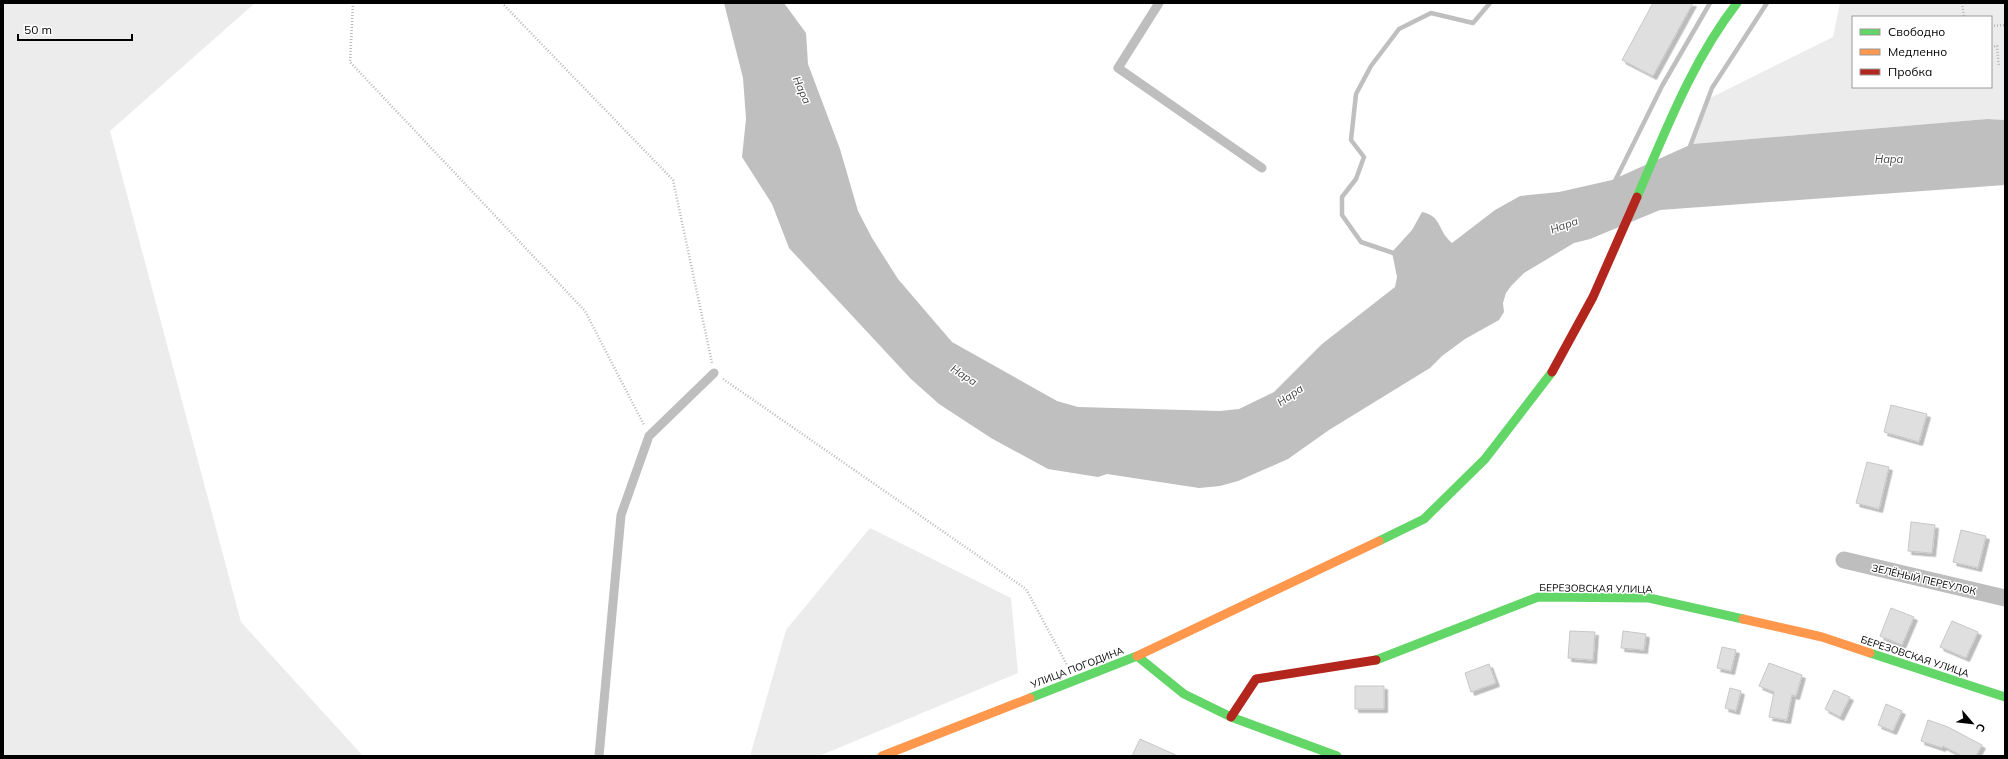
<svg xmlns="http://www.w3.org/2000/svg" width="2008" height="759" viewBox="0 0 2008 759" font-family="Mulish,sans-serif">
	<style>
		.green { fill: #ececec; fill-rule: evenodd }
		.water { fill: #bfbfbf }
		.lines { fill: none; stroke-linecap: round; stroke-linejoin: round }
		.stream { stroke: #bfbfbf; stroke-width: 4.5 }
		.building { fill: #dfdfdf; stroke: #c7c7c7; filter: url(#shadow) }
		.path { stroke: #b9b9b9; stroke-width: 2.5; stroke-dasharray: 1 2; stroke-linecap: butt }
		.lane { stroke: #bebebe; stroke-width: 9 }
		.street { stroke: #bebebe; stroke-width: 17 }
		.fast { stroke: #63d668; stroke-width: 9 }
		.slow { stroke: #ff974d; stroke-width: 9 }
		.jam { stroke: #b3261e; stroke-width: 9 }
		.labels { text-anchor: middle; stroke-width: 3; stroke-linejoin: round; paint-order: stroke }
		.street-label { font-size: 10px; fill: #000; stroke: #fff }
		.water-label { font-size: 11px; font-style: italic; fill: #444; stroke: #fff }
	</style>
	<defs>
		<filter id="shadow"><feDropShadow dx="3.5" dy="3.5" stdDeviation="0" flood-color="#0004"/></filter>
	</defs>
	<rect width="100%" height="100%" fill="#fff"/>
	<!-- green -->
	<path class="green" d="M 3,3 L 255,3 L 110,131 L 241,622 L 363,756 L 3,756 Z
		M 1840,3 L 2005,3 L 2005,120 L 1987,119 L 1692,144 L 1708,99 L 1833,37 ZM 1853,17 L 1991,17 L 1991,87 L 1853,87 Z
		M 870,528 L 1011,598 L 1018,673 L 819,756 L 750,756 L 786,630 Z"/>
	<!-- water -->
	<path class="water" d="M 724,3 L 784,3 L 806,33 L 808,64 L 840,149 L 858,211 L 872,238 L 898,279 L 952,342 L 1057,401 L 1078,407 L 1220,411 L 1239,409 L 1274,392 L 1322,344 L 1395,287 L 1397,277 L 1392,252 L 1412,230 L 1422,212 C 1442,216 1437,230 1452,243 L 1495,210 L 1520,196 L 1559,192 L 1612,180 L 1692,144 L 1987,119 L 2005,120 L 2005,185 L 1660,210 L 1590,239 L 1574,243 L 1524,273 L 1511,286 L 1506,293 L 1503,303 L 1504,312 L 1499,320 L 1465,339 L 1442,356 L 1430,368 L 1329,430 L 1288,459 L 1238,481 L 1220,486 L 1199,488 L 1107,474 L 1098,477 L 1048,469 L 991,438 L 939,404 L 911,379 L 789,248 L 772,204 L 742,157 L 746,119 L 743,78 Z"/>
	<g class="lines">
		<!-- stream -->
		<path class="stream" d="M 1689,149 L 1712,88 L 1767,3
			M 1614,183 L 1662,86 L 1710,3
			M 1396,254 L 1361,242 L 1342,215 L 1342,197 L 1356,179 L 1364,157 L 1351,140 L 1356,94 L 1371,66 L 1399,29 L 1431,13 L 1473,23 L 1490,3"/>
	</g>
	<!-- building -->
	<path class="building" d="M 1653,3 L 1693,3 L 1653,76 L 1622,60 Z
		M 1891,405 L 1927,414 L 1919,442 L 1884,432 Z
		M 1867,462 L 1889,467 L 1879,509 L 1856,503 Z
		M 1911,522 L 1935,525 L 1932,553 L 1908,551 Z
		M 1961,530 L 1986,536 L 1978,568 L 1953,562 Z
		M 1891,608 L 1914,617 L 1902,645 L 1880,636 Z
		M 1952,621 L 1978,632 L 1966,658 L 1940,647 Z
		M 1570,631 L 1595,632 L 1593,660 L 1568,658 Z
		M 1623,631 L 1646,634 L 1644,650 L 1621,648 Z
		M 1722,647 L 1736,650 L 1731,671 L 1717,668 Z
		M 1769,663 L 1802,675 L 1796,696 L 1792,695 L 1787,720 L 1769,717 L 1774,692 L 1759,686 Z
		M 1489,664 L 1496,683 L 1471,692 L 1465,673 Z
		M 1355,686 L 1384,686 L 1384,709 L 1355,709 Z
		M 1730,688 L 1741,691 L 1736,711 L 1725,708 Z
		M 1834,690 L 1850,697 L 1840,717 L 1825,709 Z
		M 1886,704 L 1902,711 L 1893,731 L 1878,725 Z
		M 1928,720 L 1948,727 L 1982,745 L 1976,756 L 1962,756 L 1943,746 L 1942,748 L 1921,741 Z
		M 1140,739 L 1178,756 L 1132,756 Z"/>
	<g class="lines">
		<!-- path -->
		<path class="path" d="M 353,3 L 350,62 L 585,311 L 644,425
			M 502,3 L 673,180 L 712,363
			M 1962,3 L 1964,17
			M 1991,26 L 2005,25
			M 1991,47 L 1997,46 L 1999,67
			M 723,379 L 1026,589 L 1067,665"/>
		<!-- lane -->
		<path class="lane" d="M 1159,3 L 1118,68 L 1262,168
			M 599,756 L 621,515 L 649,436 L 714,373"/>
		<!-- street -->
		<path class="street" d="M 1844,560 L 2005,598"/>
		<!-- fast -->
		<path class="fast" d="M 1637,197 C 1666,130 1692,61 1737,3
			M 1379,541 L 1424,519 L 1485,459 L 1552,372
			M 1870,653 L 2005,697
			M 1376,660 L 1538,597 L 1649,598 L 1743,619
			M 1030,698 L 1137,656 L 1184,694 L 1231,717 L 1337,756"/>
		<!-- slow -->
		<path class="slow" d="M 1743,619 L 1822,637 L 1870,653
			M 1137,656 L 1379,541
			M 882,756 L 1030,698"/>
		<!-- jam -->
		<path class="jam" d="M 1552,372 L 1593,297 L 1637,197
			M 1231,717 L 1256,679 L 1376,660"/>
	</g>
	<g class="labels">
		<!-- street labels -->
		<g class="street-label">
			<text transform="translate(1924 579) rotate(13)" y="4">ЗЕЛЁНЫЙ ПЕРЕУЛОК</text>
			<text transform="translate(1596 588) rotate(1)" y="4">БЕРЕЗОВСКАЯ УЛИЦА</text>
			<text transform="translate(1915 656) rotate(18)" y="4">БЕРЕЗОВСКАЯ УЛИЦА</text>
			<text transform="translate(1077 667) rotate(-21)" y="4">УЛИЦА ПОГОДИНА</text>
		</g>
		<!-- water labels -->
		<g class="water-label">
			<text transform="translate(802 90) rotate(66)" y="4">Нара</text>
			<text x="1889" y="163">Нара</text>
			<text transform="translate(1564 225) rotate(-20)" y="4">Нара</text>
			<text transform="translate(964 375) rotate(32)" y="4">Нара</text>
			<text transform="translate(1290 395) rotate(-35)" y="4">Нара</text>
		</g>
	</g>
	<!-- border -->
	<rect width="2008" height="759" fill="none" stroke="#000000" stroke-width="8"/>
	<!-- legend -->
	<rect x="1852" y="16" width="140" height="72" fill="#ffffff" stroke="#999999"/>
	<rect x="1860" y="29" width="20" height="6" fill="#63d668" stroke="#999999"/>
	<text x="1888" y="36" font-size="12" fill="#000000">Свободно</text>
	<rect x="1860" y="49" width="20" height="6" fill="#ff974d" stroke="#999999"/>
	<text x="1888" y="56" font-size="12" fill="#000000">Медленно</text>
	<rect x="1860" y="69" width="20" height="6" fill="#b3261e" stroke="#999999"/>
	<text x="1888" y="76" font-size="12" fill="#000000">Пробка</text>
	<!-- north arrow -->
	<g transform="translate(1972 723) rotate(118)" stroke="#ffffff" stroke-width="3" paint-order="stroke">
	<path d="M0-3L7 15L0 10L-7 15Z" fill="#000000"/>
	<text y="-6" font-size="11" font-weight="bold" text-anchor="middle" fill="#000000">С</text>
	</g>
	<!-- scale -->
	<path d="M18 34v6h114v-6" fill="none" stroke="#000000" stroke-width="2"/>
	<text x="24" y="34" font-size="12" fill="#000000" stroke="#ffffff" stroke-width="3" paint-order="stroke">50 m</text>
</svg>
